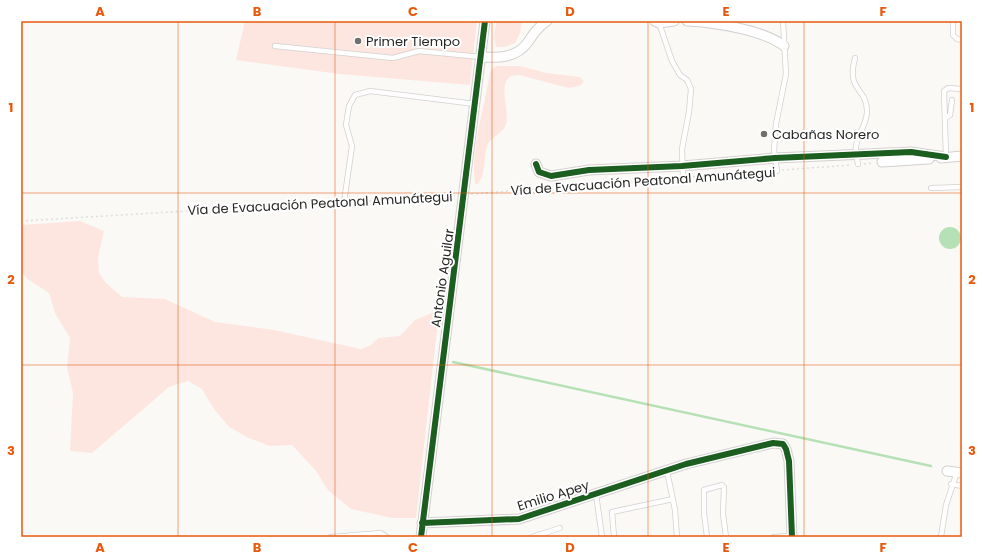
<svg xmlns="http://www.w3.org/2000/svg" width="983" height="558" viewBox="0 0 983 558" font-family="Poppins,sans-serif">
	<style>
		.green { fill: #fde6e0 }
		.water { fill: #b6e0b5 }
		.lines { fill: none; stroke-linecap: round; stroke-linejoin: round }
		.stream { stroke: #b6e0b5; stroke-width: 2.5 }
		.service-casing { stroke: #d3d1cf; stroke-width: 6 }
		.minor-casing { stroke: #d3d1cf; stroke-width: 11 }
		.path { stroke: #dededd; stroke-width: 1.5; stroke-dasharray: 2 3; stroke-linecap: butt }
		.service { stroke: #fefefe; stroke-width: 4.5 }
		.minor { stroke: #fefefe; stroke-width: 9 }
		.cycleway-casing { stroke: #fff; stroke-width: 8 }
		.cycleway { stroke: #1b5e20; stroke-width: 6 }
		.grid { fill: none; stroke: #e8590c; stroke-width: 1; stroke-opacity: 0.55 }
		.poi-dot { fill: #71706e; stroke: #fff; stroke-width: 1.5 }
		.labels { text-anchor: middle; stroke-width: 4; stroke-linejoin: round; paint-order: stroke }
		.poi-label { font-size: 13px; fill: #262624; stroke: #fff; text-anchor: start }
		.street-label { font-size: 13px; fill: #262624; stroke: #fff }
		.neatline { fill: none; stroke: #e8590c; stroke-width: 1.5 }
		.grid-label { font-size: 13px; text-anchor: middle; font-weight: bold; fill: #e8590c }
	</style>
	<rect width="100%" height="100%" fill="#fbf9f6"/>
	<!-- green -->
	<path class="green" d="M 245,21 L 477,21 L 470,85 L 339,74 L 236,60 Z
		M 496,21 L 522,21 L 520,33 L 515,43 L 505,47 L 496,47 L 494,38 Z
		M 497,66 L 520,66 L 547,73 L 580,77 L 584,82 L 579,86 L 569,88 L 519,75 C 493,74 511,110 506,124 C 503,134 492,136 488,144 C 482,158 488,172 477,185 L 475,183 C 470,150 485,106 490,72 L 493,68 Z
		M 80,221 L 104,231 L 98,258 L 99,273 L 106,283 L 122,297 L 165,299 L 215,322 L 274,330 L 361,349 L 371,345 L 378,338 L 400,336 L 415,320 L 432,313 L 437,330 L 416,518 L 392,518 L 351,509 L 328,490 L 316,471 L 292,445 L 270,446 L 249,438 L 229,427 L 214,409 L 202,389 L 188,381 L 169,387 L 92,453 L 70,451 L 73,393 L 67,368 L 70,338 L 55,313 L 49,293 L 26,278 L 21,270 L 21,225 Z"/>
	<!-- water -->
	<path class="water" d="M939 238a11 11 0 1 1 22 0a11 11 0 1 1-22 0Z"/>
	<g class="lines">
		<!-- stream -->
		<path class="stream" d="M 453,362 L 931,466"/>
		<!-- service casing -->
		<g class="service-casing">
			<path id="service" d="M 953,21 L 953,35 L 957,39 L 962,40
				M 659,23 L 672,61 L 680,75 L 687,80 L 691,89 L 689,112 L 682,149 L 683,178
				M 275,46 L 393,58 L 419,51 L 481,57
				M 855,58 C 846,91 866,87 867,110 C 868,122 858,134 856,146 C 855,151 857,159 858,164
				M 945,118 L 950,115 L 952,100
				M 946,157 L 944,91 L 948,88 L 962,89
				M 777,171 L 774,150 L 776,124 L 786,74 L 783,21
				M 931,188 L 962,187
				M 344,202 L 352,146 L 346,125 L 349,106 L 355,95 L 370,91 L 475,104
				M 667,471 L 675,510 L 677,537
				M 951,484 L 962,486
				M 596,494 L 602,537
				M 331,537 L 381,533 L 387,537
				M 532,537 L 560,528
				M 614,537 L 612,512 L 673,499
				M 707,537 L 704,513 L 704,490 L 722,485 L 724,487 L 723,514 L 726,537
				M 774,537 L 792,536
				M 941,537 L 946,505 L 957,472"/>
		</g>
		<!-- minor casing -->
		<g class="minor-casing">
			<path id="minor" d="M 655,21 L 659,23 L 674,21
				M 687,21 C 713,22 764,30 784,46
				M 481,57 C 499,58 517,58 528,42 C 534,33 538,27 547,21
				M 941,158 L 962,156
				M 882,162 L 929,159
				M 536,164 L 539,172 L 551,176 L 589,170 L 682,166 L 775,158 L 911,152 L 946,157
				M 947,471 L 962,473
				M 422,523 L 519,519 L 686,464 L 773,443 L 783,444 L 786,449 L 789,461 L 792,537
				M 421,537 L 485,21"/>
		</g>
		<!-- path -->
		<path class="path" d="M 864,164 L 874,163
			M 782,170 L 852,165
			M 688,177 L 770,171
			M 471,194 L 677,178
			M 349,202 L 455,196
			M 21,221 L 337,202"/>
		<!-- service -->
		<use href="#service" class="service"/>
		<!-- minor -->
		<use href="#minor" class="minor"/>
		<!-- cycleway casing -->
		<g class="cycleway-casing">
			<path id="cycleway" d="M 536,164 L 539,172 L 551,176 L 589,170 L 682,166 L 775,158 L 911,152 L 946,157
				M 422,523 L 519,519 L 686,464 L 773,443 L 783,444 L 786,449 L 789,461 L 792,537
				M 421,537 L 485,21"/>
		</g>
		<!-- cycleway -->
		<use href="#cycleway" class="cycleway"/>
	</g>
	<!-- grid -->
	<path class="grid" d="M 178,21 L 178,537M 335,21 L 335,537M 492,21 L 492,537M 648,21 L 648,537M 804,21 L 804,537M 21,193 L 962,193M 21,365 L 962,365"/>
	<!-- markers -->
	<g class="poi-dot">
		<circle cx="358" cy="41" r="4"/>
		<circle cx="764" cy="134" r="4"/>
	</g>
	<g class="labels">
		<!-- poi labels -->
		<g class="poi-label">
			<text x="366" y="46">Primer Tiempo</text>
			<text x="772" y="139">Cabañas Norero</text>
		</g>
		<!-- street labels -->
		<g class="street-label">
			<text transform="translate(643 181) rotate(-4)" y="5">Vía de Evacuación Peatonal Amunátegui</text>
			<text transform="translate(320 203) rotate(-3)" y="5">Vía de Evacuación Peatonal Amunátegui</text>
			<text transform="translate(442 278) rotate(-82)" y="5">Antonio Aguilar</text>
			<text transform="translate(553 495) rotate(-17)" y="5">Emilio Apey</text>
		</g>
	</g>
	<!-- border -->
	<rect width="983" height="558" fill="none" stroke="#ffffff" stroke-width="44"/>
	<rect x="22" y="22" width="939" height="514" class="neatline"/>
	<g class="grid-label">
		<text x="100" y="16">A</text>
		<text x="257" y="16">B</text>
		<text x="413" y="16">C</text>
		<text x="570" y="16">D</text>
		<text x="726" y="16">E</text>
		<text x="883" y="16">F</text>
		<text x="11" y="112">1</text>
		<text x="972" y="112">1</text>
		<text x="11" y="284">2</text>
		<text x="972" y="284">2</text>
		<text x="11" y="455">3</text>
		<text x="972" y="455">3</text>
		<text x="100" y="552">A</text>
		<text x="257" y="552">B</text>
		<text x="413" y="552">C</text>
		<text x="570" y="552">D</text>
		<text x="726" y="552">E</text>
		<text x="883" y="552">F</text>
	</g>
</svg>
